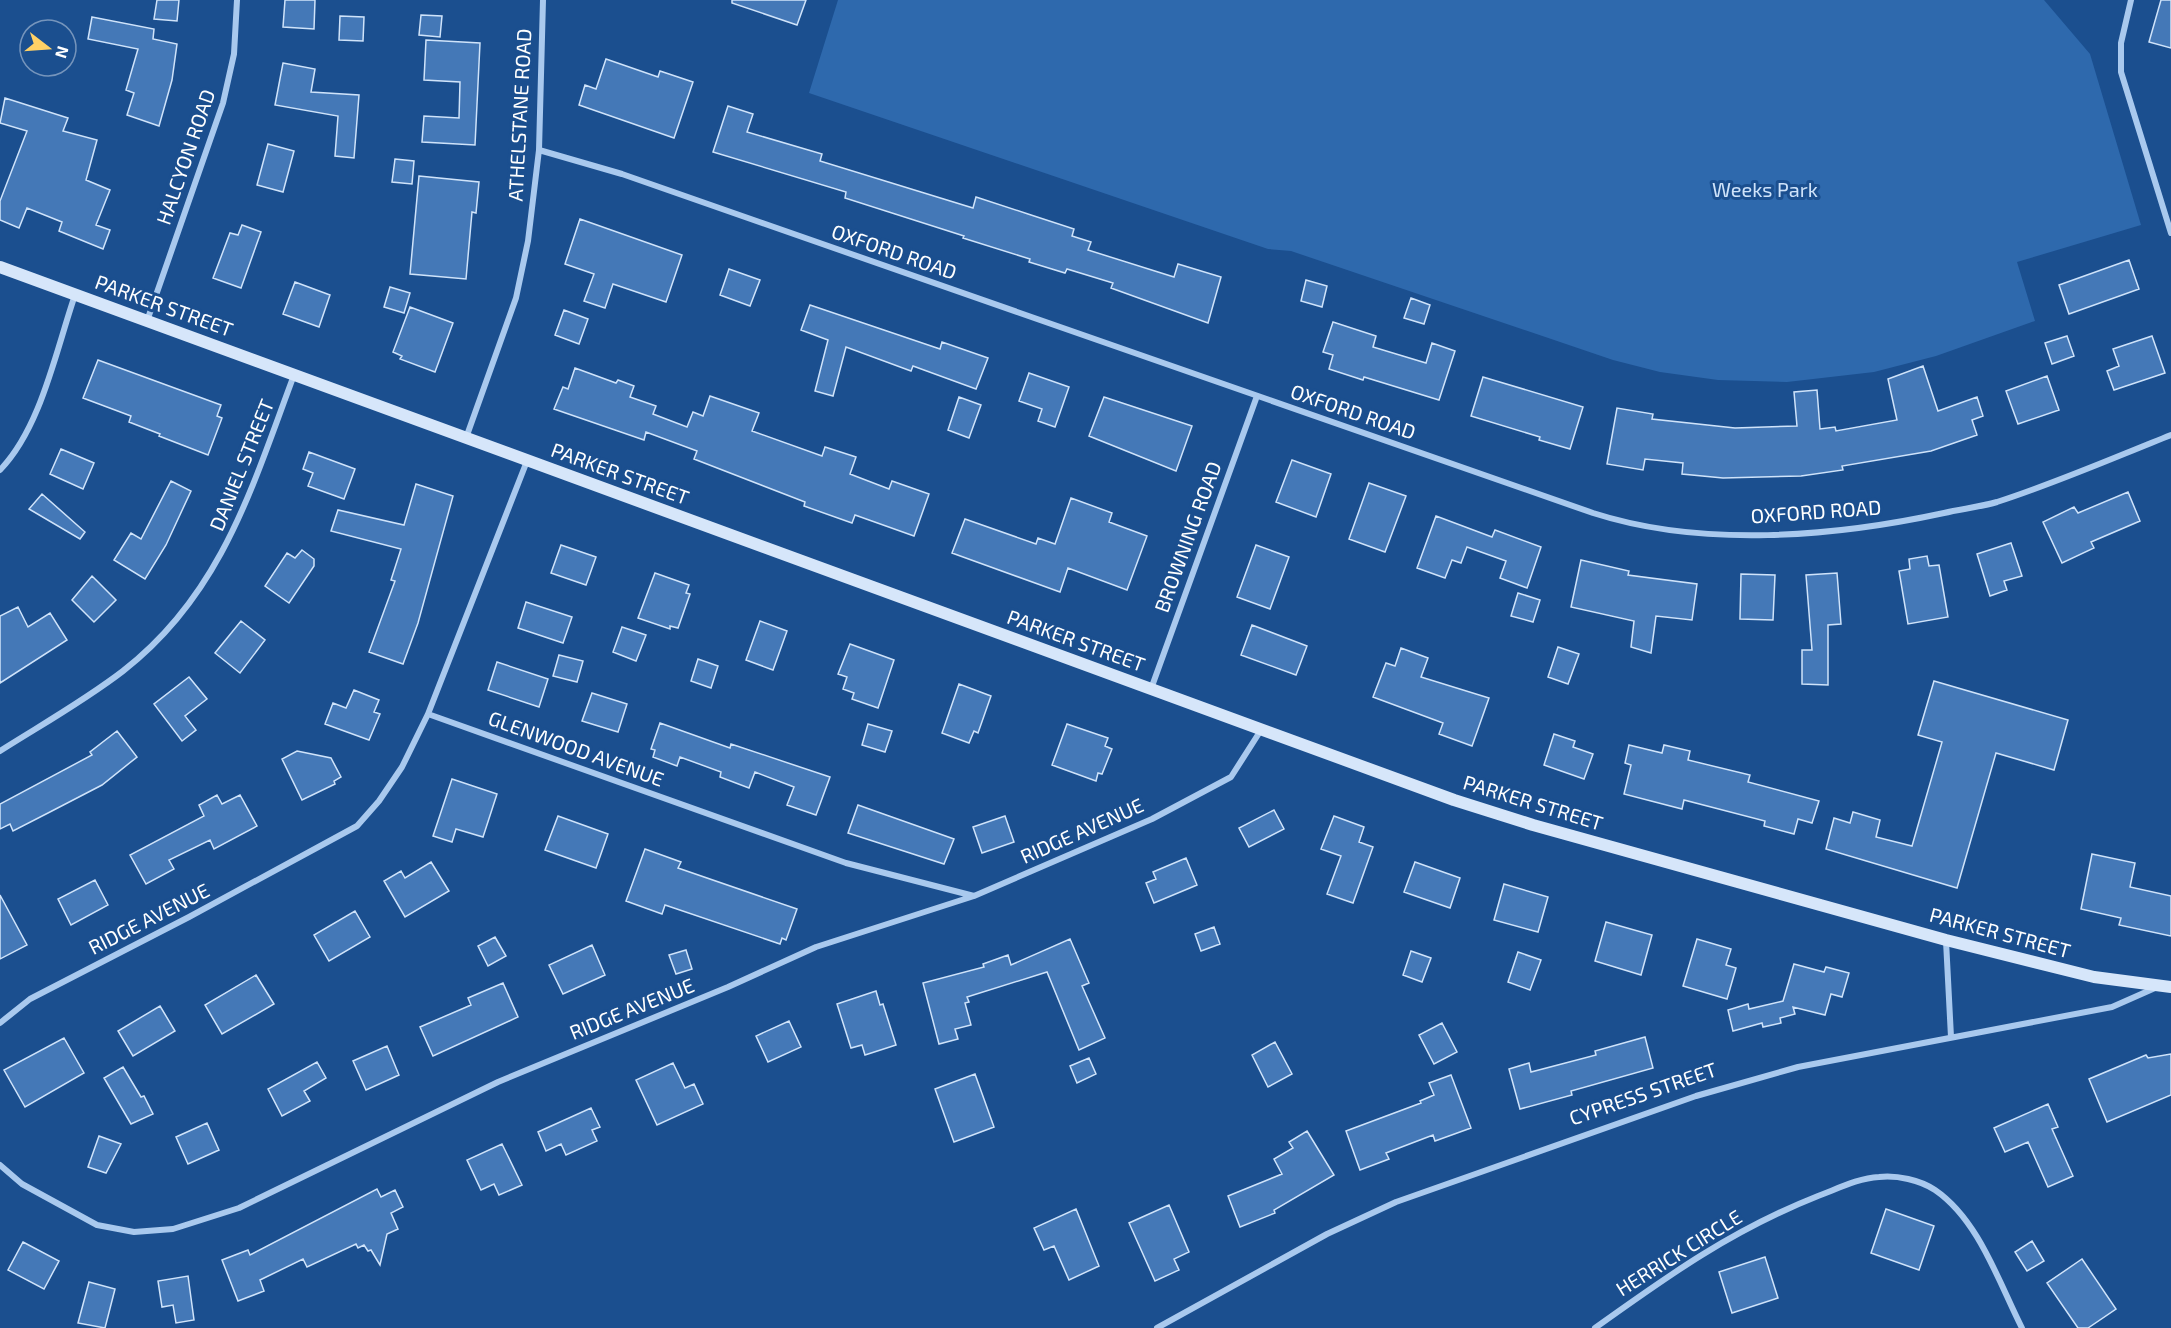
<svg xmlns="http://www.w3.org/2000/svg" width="2171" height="1328" viewBox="0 0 2171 1328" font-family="'Exo 2',sans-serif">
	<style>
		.green { fill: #2e69ad }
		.building { fill: #4478b7; stroke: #cfe3fa; stroke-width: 1.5 }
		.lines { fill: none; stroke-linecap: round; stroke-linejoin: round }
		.minor { stroke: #a9c9ee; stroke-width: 6 }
		.secondary { stroke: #d6e6fa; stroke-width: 12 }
		.labels { text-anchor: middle; stroke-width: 6; stroke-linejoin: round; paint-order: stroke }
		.street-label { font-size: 20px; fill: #fff; stroke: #1b4f8f }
		.park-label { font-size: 20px; fill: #cfe3fa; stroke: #1b4f8f }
	</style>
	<rect width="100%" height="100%" fill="#1b4f8f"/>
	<!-- green -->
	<path class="green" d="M 838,0 L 2044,0 L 2090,54 L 2141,225 L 2017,262 L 2035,321 L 1936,356 L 1874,372 L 1787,382 L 1718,380 L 1660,372 L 1613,360 L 1291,251 L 1268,249 L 809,93 Z"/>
	<!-- building -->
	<path class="building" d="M 157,0 L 179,0 L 177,21 L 154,19 Z
		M 285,0 L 315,0 L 314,29 L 283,27 Z
		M 732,0 L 806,0 L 797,25 L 732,3 Z
		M 2161,0 L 2171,0 L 2171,48 L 2149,42 Z
		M 421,15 L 442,16 L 440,37 L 419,35 Z
		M 340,16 L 364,17 L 363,41 L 339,40 Z
		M 92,17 L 154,29 L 153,39 L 177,44 L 172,80 L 159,126 L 127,115 L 134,93 L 126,90 L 138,49 L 88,39 Z
		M 426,40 L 480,43 L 475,145 L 422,142 L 424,116 L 459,118 L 460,82 L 424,80 Z
		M 606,59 L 658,77 L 660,71 L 693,82 L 674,138 L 579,105 L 585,85 L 596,89 Z
		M 283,63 L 315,69 L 311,92 L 359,95 L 354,158 L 335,156 L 338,116 L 275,105 Z
		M 5,98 L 68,118 L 63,131 L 97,140 L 86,180 L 110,190 L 96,225 L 110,230 L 103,249 L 59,231 L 62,222 L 27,208 L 19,228 L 0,220 L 0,201 L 27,131 L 0,123 Z
		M 728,106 L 753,114 L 747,132 L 822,154 L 820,161 L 973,208 L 976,197 L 1028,214 L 1074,229 L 1072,236 L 1091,242 L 1088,250 L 1174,277 L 1178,264 L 1221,277 L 1208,323 L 1111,288 L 1113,283 L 1067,269 L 1065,273 L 1029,262 L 1030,259 L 963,238 L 964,236 L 845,198 L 846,192 L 713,152 Z
		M 268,144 L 294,151 L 283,192 L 257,185 Z
		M 395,159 L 414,161 L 412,184 L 392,182 Z
		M 419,176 L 479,182 L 476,213 L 472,212 L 466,279 L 410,274 Z
		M 580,219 L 682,255 L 666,302 L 613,284 L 605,308 L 584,301 L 594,274 L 565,264 Z
		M 242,225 L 261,232 L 241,288 L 213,278 L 230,233 L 238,235 Z
		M 2129,260 L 2139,289 L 2069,314 L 2059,285 Z
		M 729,269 L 760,280 L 750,306 L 720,295 Z
		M 1306,280 L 1327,286 L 1322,307 L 1301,301 Z
		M 295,282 L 330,295 L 319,327 L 283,314 Z
		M 390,287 L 410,293 L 404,313 L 384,307 Z
		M 1411,298 L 1430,305 L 1424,324 L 1404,318 Z
		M 810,305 L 940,349 L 942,342 L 988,358 L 976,389 L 913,366 L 911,371 L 846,347 L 833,396 L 815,391 L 828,340 L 801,330 Z
		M 410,307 L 453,323 L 435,372 L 400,359 L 402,356 L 393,352 Z
		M 564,310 L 588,319 L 579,344 L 555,335 Z
		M 1333,322 L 1376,336 L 1373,347 L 1426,363 L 1432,343 L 1455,351 L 1439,400 L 1364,377 L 1363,380 L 1329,369 L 1333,355 L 1323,352 Z
		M 2067,336 L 2074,356 L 2052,364 L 2045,343 Z
		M 2152,336 L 2165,373 L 2114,390 L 2107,371 L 2119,366 L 2113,349 Z
		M 98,360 L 221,405 L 217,416 L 222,418 L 208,455 L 159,436 L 160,434 L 129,422 L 131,416 L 83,398 Z
		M 1923,366 L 1938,411 L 1977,397 L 1983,416 L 1972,420 L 1977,435 L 1931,451 L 1842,466 L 1843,470 L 1801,476 L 1723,478 L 1682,474 L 1683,463 L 1645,459 L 1643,470 L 1607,464 L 1617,408 L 1653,414 L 1652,419 L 1735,428 L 1797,426 L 1794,392 L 1817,390 L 1820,429 L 1835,427 L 1836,431 L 1897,420 L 1888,379 Z
		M 575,368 L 616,383 L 618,380 L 634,386 L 630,397 L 656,406 L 653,414 L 687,427 L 693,412 L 703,416 L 710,396 L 759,413 L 752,431 L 822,456 L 825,447 L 856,457 L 850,474 L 889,489 L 892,481 L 929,494 L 914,536 L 855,515 L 852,523 L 804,506 L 805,502 L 694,459 L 697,451 L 646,432 L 644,440 L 554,409 L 563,387 L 568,389 Z
		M 1029,373 L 1069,387 L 1055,427 L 1038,421 L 1042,409 L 1019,401 Z
		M 2047,376 L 2059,410 L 2018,424 L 2006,391 Z
		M 1483,377 L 1583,407 L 1570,449 L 1539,440 L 1540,437 L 1471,416 Z
		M 959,397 L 981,405 L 969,438 L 948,430 Z
		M 1104,397 L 1192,426 L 1176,471 L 1089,436 Z
		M 61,449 L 94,463 L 83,489 L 50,474 Z
		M 309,452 L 355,469 L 344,499 L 308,486 L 313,473 L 303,469 Z
		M 1292,460 L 1331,474 L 1316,517 L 1276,502 Z
		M 171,481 L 191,491 L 166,545 L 145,579 L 114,560 L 131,533 L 141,539 Z
		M 1369,483 L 1406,496 L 1385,552 L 1349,539 Z
		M 416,484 L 453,496 L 418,623 L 403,664 L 369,652 L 395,581 L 391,580 L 401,549 L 331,531 L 338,510 L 404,525 Z
		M 2128,492 L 2140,521 L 2091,542 L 2094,548 L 2062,563 L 2043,522 L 2074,507 L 2078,513 Z
		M 42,494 L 85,532 L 80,539 L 29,509 Z
		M 1071,498 L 1112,513 L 1109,522 L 1147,536 L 1127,590 L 1068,568 L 1060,592 L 952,553 L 965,519 L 1036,544 L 1038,538 L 1055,544 Z
		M 1436,516 L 1492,537 L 1495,530 L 1541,547 L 1527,588 L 1500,578 L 1506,561 L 1467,547 L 1461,563 L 1452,560 L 1445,578 L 1417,568 Z
		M 2011,543 L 2022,576 L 2004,581 L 2007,590 L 1990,596 L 1977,554 Z
		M 561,545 L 596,557 L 586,585 L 551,573 Z
		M 1256,545 L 1289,557 L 1270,609 L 1237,597 Z
		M 302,550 L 314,559 L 314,566 L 289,603 L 265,586 L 287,553 L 295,558 Z
		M 1927,556 L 1929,566 L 1939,565 L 1948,617 L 1908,624 L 1899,571 L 1910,569 L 1909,559 Z
		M 1581,560 L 1629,571 L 1628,575 L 1697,584 L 1692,620 L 1656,616 L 1651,653 L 1631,647 L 1634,621 L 1571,607 Z
		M 655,573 L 689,585 L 686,593 L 690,594 L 678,628 L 670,626 L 670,629 L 638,618 Z
		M 1837,573 L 1841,624 L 1828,625 L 1828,685 L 1802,684 L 1802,650 L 1812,650 L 1806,575 Z
		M 1741,574 L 1775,575 L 1773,620 L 1740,619 Z
		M 92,576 L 116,600 L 94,622 L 72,600 Z
		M 1518,593 L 1540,600 L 1533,622 L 1511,616 Z
		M 526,602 L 572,617 L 563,643 L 518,628 Z
		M 18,607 L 28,627 L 50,613 L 67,640 L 0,683 L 0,616 Z
		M 241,621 L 265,640 L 240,673 L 215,653 Z
		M 760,621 L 787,631 L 773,670 L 746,660 Z
		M 1252,625 L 1307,646 L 1296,675 L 1241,655 Z
		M 622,627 L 646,635 L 636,661 L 613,652 Z
		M 850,644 L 894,660 L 878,708 L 852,699 L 854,693 L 843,689 L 847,677 L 838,674 Z
		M 1558,647 L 1579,654 L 1568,684 L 1548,677 Z
		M 1401,648 L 1428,658 L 1421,677 L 1489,698 L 1472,746 L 1439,734 L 1443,723 L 1373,697 L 1386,663 L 1395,666 Z
		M 559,655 L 583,661 L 577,682 L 553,676 Z
		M 698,659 L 718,666 L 711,688 L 691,681 Z
		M 497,662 L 548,679 L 539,707 L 488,690 Z
		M 189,677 L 207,699 L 185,716 L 196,730 L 182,741 L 154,704 Z
		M 1934,681 L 2068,720 L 2054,770 L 1996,753 L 1957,888 L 1826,849 L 1834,818 L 1850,823 L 1853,812 L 1880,820 L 1876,837 L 1912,846 L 1942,742 L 1918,735 Z
		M 959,684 L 991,696 L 978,733 L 974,731 L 969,743 L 942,733 Z
		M 354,690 L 379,700 L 374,712 L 380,714 L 369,740 L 325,724 L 333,703 L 346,708 Z
		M 592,693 L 627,704 L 618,732 L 582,721 Z
		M 660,723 L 730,748 L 731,744 L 830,777 L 816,815 L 787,805 L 794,787 L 755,772 L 749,788 L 720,777 L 721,772 L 680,757 L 677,766 L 653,757 L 655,750 L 651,749 Z
		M 868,724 L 892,731 L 885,752 L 862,745 Z
		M 1067,724 L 1108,738 L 1105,746 L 1112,749 L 1102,774 L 1098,773 L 1096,781 L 1052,765 Z
		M 117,731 L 137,757 L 102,785 L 48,813 L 13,831 L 10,824 L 0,829 L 0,804 L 92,755 L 90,752 Z
		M 1554,734 L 1575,741 L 1573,747 L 1593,754 L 1584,779 L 1544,765 Z
		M 1629,745 L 1662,753 L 1664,745 L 1690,751 L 1688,760 L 1750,775 L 1748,782 L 1819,801 L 1812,823 L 1798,819 L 1794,834 L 1764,826 L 1765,821 L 1684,800 L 1682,809 L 1624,794 L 1631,765 L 1625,763 Z
		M 297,751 L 331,758 L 341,777 L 334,781 L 335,784 L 302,800 L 282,759 Z
		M 452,779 L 497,794 L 483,837 L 456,829 L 452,842 L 433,836 Z
		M 217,795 L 222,804 L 240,795 L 257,826 L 214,849 L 210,840 L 169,860 L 174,869 L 146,884 L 130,855 L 204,816 L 199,805 Z
		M 858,805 L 954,839 L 944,864 L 848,833 Z
		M 1274,810 L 1284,829 L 1249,847 L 1239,828 Z
		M 558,816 L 608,834 L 596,868 L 545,850 Z
		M 1005,816 L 1014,842 L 982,853 L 973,827 Z
		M 1334,816 L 1364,827 L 1359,842 L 1373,847 L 1353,903 L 1327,894 L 1341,856 L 1321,849 Z
		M 645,849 L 681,862 L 678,868 L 797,909 L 786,940 L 782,938 L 780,944 L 665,905 L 662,914 L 626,901 Z
		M 2092,854 L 2135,863 L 2130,887 L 2171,896 L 2171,936 L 2119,925 L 2121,918 L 2081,909 Z
		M 1186,858 L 1197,885 L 1154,903 L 1146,883 L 1156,879 L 1153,872 Z
		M 431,862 L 449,891 L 405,917 L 384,881 L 401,871 L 405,878 Z
		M 1415,862 L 1460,878 L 1450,908 L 1404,892 Z
		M 95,880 L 108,905 L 71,925 L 58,899 Z
		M 1504,884 L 1548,897 L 1538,932 L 1494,920 Z
		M 0,895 L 27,945 L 0,959 Z
		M 355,911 L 370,937 L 329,961 L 314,935 Z
		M 1606,922 L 1652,935 L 1641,975 L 1595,961 Z
		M 1214,927 L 1220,944 L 1201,951 L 1195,934 Z
		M 495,937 L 506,956 L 488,966 L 478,946 Z
		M 1070,939 L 1089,983 L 1082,986 L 1105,1038 L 1079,1050 L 1047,972 L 967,997 L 969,1002 L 965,1003 L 971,1025 L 955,1029 L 958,1039 L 939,1044 L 923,983 L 984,967 L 983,964 L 1008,955 L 1011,965 Z
		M 1697,939 L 1731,949 L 1726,965 L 1736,968 L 1727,999 L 1683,986 Z
		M 592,945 L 605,975 L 563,994 L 549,965 Z
		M 686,950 L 692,969 L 676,974 L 669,955 Z
		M 1411,951 L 1431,958 L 1422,982 L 1403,975 Z
		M 1518,952 L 1541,960 L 1530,990 L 1508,982 Z
		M 1794,964 L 1824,972 L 1826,967 L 1849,973 L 1842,997 L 1831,994 L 1825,1015 L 1793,1007 L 1795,1014 L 1780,1018 L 1781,1023 L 1763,1027 L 1762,1023 L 1733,1031 L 1728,1010 L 1748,1004 L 1749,1009 L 1783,1001 Z
		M 256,975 L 274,1004 L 222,1034 L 205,1005 Z
		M 503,983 L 518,1017 L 433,1056 L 420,1027 L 471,1005 L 468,998 Z
		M 876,991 L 880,1005 L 883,1004 L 896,1045 L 865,1055 L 862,1045 L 851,1048 L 837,1004 Z
		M 160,1006 L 175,1031 L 133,1056 L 118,1031 Z
		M 789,1021 L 801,1047 L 768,1062 L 756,1036 Z
		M 1442,1023 L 1457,1052 L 1434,1064 L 1419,1035 Z
		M 1645,1037 L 1653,1068 L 1571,1091 L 1572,1095 L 1520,1109 L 1509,1069 L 1529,1063 L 1531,1072 L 1596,1055 L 1595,1051 Z
		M 64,1038 L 84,1073 L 25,1107 L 4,1070 Z
		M 1275,1042 L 1292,1074 L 1268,1087 L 1252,1055 Z
		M 387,1046 L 399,1075 L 366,1090 L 353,1061 Z
		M 2171,1054 L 2171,1095 L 2107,1122 L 2089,1079 L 2146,1055 L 2148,1058 Z
		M 1089,1058 L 1096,1074 L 1077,1083 L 1070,1066 Z
		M 317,1062 L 326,1078 L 304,1091 L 310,1101 L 282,1116 L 268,1089 Z
		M 673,1063 L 685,1088 L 694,1084 L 703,1104 L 657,1125 L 636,1080 Z
		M 123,1067 L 141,1097 L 144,1096 L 153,1114 L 131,1124 L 104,1078 Z
		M 975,1074 L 994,1127 L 954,1142 L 935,1089 Z
		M 1451,1075 L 1471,1128 L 1435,1141 L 1433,1135 L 1386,1153 L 1389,1159 L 1360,1170 L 1346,1131 L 1421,1103 L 1420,1101 L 1434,1095 L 1429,1083 Z
		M 2048,1104 L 2058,1127 L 2052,1129 L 2073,1176 L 2048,1187 L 2028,1142 L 2005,1152 L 1994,1128 Z
		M 591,1108 L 600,1127 L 592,1130 L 597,1141 L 566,1155 L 561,1144 L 546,1151 L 538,1132 Z
		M 207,1123 L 219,1150 L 188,1164 L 176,1137 Z
		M 1307,1131 L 1334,1175 L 1274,1210 L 1275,1213 L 1240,1227 L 1228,1196 L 1282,1174 L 1274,1159 L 1293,1148 L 1289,1142 Z
		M 99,1136 L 121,1144 L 106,1173 L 88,1167 Z
		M 502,1144 L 522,1185 L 499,1195 L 494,1184 L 481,1190 L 467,1160 Z
		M 377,1189 L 381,1197 L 395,1190 L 403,1207 L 391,1213 L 398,1229 L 387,1234 L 380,1265 L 371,1250 L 368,1251 L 364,1245 L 358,1248 L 356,1244 L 307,1267 L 303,1259 L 260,1280 L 264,1291 L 238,1301 L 222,1260 L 248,1250 L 250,1255 Z
		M 1169,1205 L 1189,1252 L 1174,1259 L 1179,1270 L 1155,1281 L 1129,1223 Z
		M 1076,1209 L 1099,1266 L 1069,1280 L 1054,1246 L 1044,1250 L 1034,1228 Z
		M 1886,1209 L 1934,1226 L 1919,1270 L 1871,1253 Z
		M 2032,1241 L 2044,1261 L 2027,1271 L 2015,1252 Z
		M 23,1242 L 59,1261 L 44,1289 L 8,1270 Z
		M 1765,1257 L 1778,1298 L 1732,1313 L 1719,1272 Z
		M 2082,1259 L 2116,1309 L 2088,1328 L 2078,1328 L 2047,1283 Z
		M 188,1276 L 194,1320 L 176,1323 L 173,1305 L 162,1307 L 158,1281 Z
		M 89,1282 L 115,1289 L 105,1328 L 78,1323 Z"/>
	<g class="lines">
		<!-- minor -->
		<path class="minor" d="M 2131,0 L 2121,43 L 2121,72 L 2171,233
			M 539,150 L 622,174 L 1593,513 C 1702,548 1833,537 1944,513 C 1961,509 1980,507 1997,502 C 2056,483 2113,458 2171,435
			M 147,321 L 223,103 L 234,54 L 237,0
			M 466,438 L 516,298 L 528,241 L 539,150 L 543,0
			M 527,461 L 428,714 L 846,863 L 974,896
			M 0,470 C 41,428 56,350 75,295
			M 1151,689 L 1257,396
			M 0,751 C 41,725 84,701 123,671 C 222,594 252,487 294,375
			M 1946,941 L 1951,1037
			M 0,1023 L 30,999 L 189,917 L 357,826 L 379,801 L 402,767 L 428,714
			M 0,1165 L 22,1184 L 97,1225 L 134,1232 L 173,1229 L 239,1208 L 498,1082 L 728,987 L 816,947 L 974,896 L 1152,819 L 1231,777 L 1261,730
			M 1157,1328 L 1327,1234 L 1396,1202 L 1696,1096 L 1798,1067 L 2112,1007 L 2155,988
			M 1595,1328 C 1669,1275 1732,1230 1818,1196 C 1837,1189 1858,1178 1879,1177 C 1897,1175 1920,1180 1935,1190 C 1979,1220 1999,1283 2022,1328"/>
		<!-- secondary -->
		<path class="secondary" d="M 0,267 L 1454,800 L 1533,825 L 1946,940 L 2094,977 L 2171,987"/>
	</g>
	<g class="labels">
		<!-- street labels -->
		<g class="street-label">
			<text transform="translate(520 115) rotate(-87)" y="7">ATHELSTANE ROAD</text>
			<text transform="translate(186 157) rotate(-71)" y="7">HALCYON ROAD</text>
			<text transform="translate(894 252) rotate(19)" y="7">OXFORD ROAD</text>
			<text transform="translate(164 306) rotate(20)" y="7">PARKER STREET</text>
			<text transform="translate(1353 412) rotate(19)" y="7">OXFORD ROAD</text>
			<text transform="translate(242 465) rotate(-68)" y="7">DANIEL STREET</text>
			<text transform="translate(620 474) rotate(20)" y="7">PARKER STREET</text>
			<text transform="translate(1816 512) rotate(-4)" y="7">OXFORD ROAD</text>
			<text transform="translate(1188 537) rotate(-70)" y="7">BROWNING ROAD</text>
			<text transform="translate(1076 641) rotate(20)" y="7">PARKER STREET</text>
			<text transform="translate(576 749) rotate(20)" y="7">GLENWOOD AVENUE</text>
			<text transform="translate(1533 803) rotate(17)" y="7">PARKER STREET</text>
			<text transform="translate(1082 831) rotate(-24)" y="7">RIDGE AVENUE</text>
			<text transform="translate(149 919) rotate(-27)" y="7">RIDGE AVENUE</text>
			<text transform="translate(2000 933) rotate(15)" y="7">PARKER STREET</text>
			<text transform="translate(632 1009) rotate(-22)" y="7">RIDGE AVENUE</text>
			<text transform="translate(1643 1094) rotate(-19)" y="7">CYPRESS STREET</text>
			<text transform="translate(1679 1253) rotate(-32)" y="7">HERRICK CIRCLE</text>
		</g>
		<!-- park labels -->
		<g class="park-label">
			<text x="1765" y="197">Weeks Park</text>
		</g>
	</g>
	<!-- north arrow -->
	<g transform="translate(48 48) rotate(107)"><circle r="28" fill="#1b4f8f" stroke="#7695bc" stroke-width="1.5"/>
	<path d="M0-4.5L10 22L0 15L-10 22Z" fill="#ffd166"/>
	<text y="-9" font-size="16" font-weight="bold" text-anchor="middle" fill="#ffffff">N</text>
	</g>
</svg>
